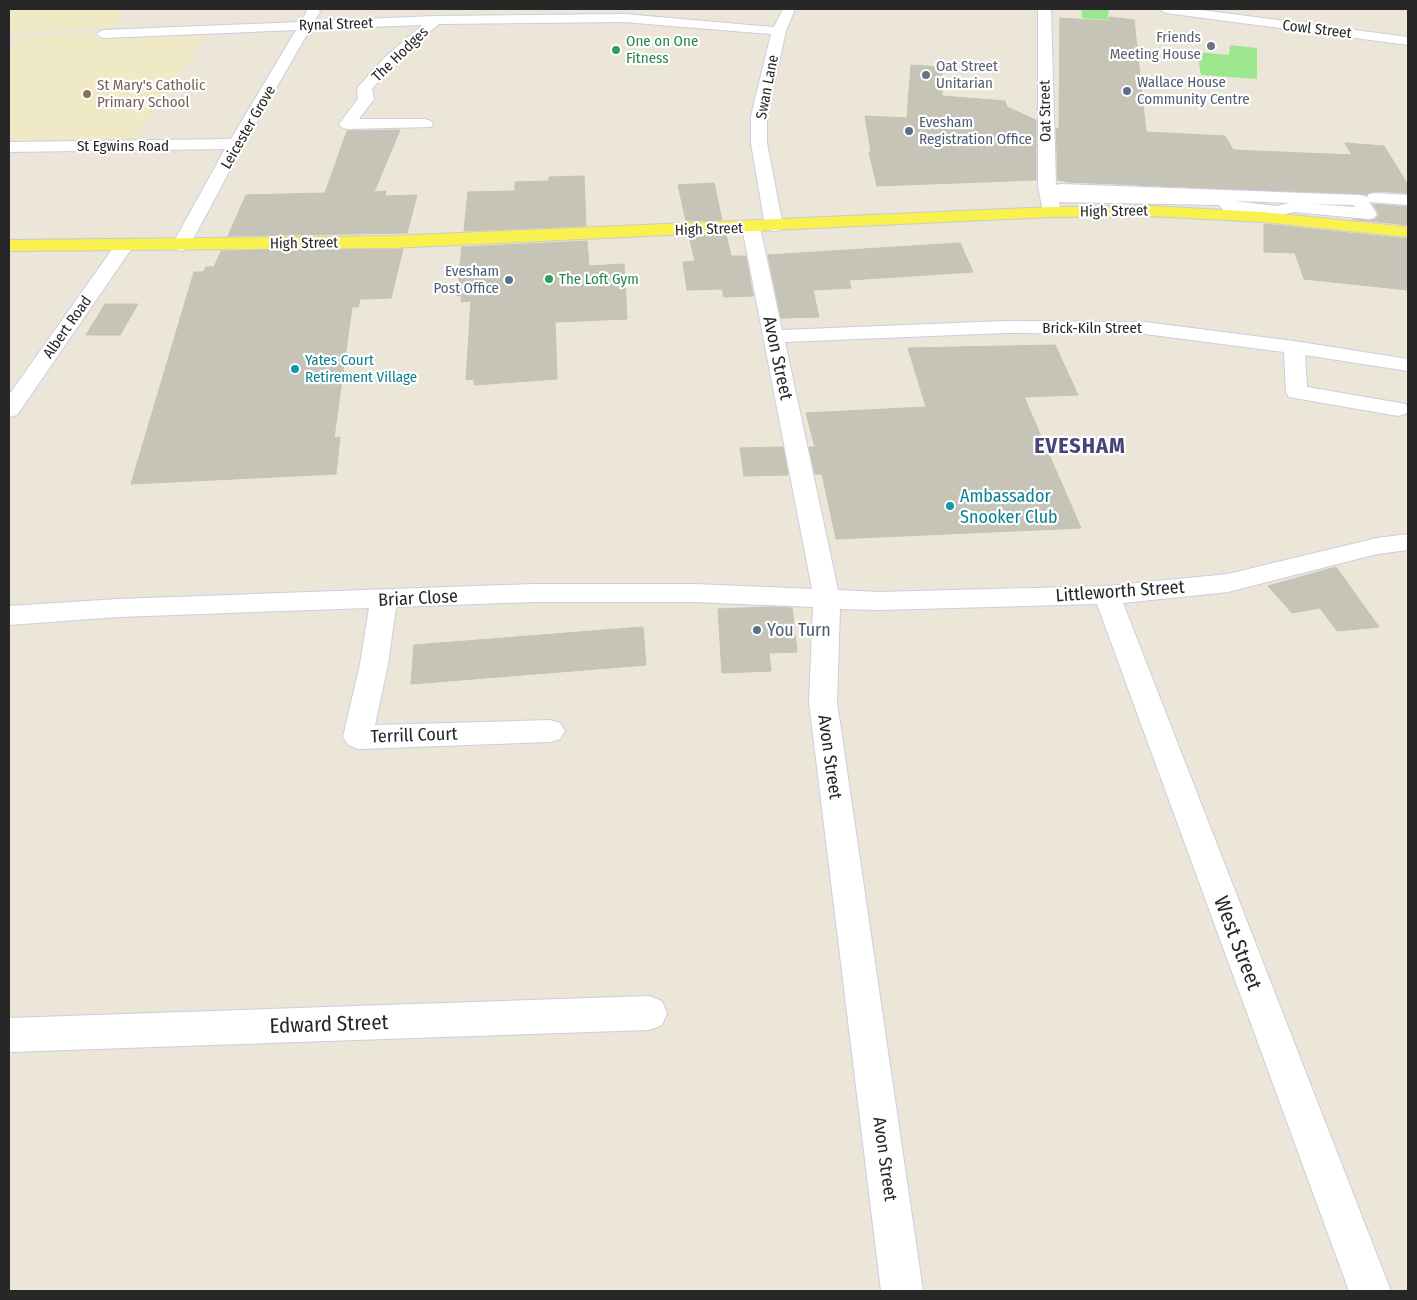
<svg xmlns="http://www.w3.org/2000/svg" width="1417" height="1300" viewBox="0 0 1417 1300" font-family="'Fira Sans Condensed',sans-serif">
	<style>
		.education { fill: #efe9c5 }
		.green { fill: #9ce68f }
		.building { fill: #c6c3b7; stroke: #c6c3b1 }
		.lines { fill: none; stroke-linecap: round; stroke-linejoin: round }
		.minor-casing { stroke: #cdcde2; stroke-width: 2 }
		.major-casing { stroke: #cbcbcb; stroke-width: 2 }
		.minor { fill: #fff; fill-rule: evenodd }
		.major { fill: #f9f24e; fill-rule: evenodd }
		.worship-dot { fill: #6b7280; stroke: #fff; stroke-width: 2 }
		.leisure-dot { fill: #2e9e5b; stroke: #fff; stroke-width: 2 }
		.service-dot { fill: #5c6f8a; stroke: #fff; stroke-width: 2 }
		.education-dot { fill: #8d6e63; stroke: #fff; stroke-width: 2 }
		.culture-dot { fill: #0f9aa8; stroke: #fff; stroke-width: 2 }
		.labels { text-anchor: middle; stroke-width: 4.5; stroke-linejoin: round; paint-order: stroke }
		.far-street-label { font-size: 15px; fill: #272727; stroke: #fff }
		.far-worship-label { font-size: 15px; fill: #5b616d; stroke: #fff; text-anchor: end }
		.far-leisure-label { font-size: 15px; fill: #27864d; stroke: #fff; text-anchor: start }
		.far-service-label { font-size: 15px; fill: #4e5e75; stroke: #fff; text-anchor: start }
		.far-education-label { font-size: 15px; fill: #785e54; stroke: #fff; text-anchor: start }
		.far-culture-label { font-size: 15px; fill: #0d838f; stroke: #fff; text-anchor: start }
		.street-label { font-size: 18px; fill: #272727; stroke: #fff }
		.culture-label { font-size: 18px; fill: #0d838f; stroke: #fff; text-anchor: start }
		.service-label { font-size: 18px; fill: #4e5e75; stroke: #fff; text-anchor: start }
		.near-street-label { font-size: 21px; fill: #272727; stroke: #fff }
		.district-label { font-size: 22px; font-weight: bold; letter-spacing: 1px; fill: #46457a; stroke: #fff }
	</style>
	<rect width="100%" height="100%" fill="#ebe6d7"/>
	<!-- education -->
	<path class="education" d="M 9,9 L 126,9 L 113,28 L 9,32 Z
		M 212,28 L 134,140 L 9,142 L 9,49 L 23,36 Z"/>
	<!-- green -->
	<path class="green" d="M 1081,9 L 1109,9 L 1107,20 L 1082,18 Z
		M 1230,45 L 1257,48 L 1257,79 L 1201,75 L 1197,52 L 1229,55 Z"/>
	<!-- building -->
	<path class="building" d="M 1109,17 L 1134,20 L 1146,132 L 1225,136 L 1233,150 L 1352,155 L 1345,143 L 1384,146 L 1408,185 L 1408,193 L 1375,191 L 1366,195 L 1068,182 L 1058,180 L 1056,128 L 1059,129 L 1060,18 L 1108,21 Z
		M 911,65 L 942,67 L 942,96 L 1005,101 L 1007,107 L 1036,120 L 1036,180 L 877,186 L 869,152 L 871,152 L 865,116 L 907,118 Z
		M 400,130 L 374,192 L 386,191 L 385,196 L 417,195 L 407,233 L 228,236 L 246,195 L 325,193 L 347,131 Z
		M 584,176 L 586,226 L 464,231 L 468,192 L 515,191 L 515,182 L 549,181 L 549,177 Z
		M 714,183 L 722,220 L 686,221 L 678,185 Z
		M 1373,204 L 1408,207 L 1408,225 L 1353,219 L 1368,221 L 1376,219 L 1379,214 Z
		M 1264,224 L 1408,239 L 1408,290 L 1304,279 L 1295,253 L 1264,252 Z
		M 726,234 L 731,256 L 746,256 L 753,296 L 724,297 L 722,289 L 687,290 L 683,262 L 695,261 L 689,236 Z
		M 587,241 L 589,266 L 624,264 L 627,319 L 555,322 L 557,379 L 474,385 L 474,379 L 466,380 L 471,301 L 461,302 L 461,295 L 457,296 L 462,247 Z
		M 960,243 L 973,272 L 849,280 L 851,288 L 813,290 L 819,317 L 781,318 L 768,255 Z
		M 403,249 L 391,298 L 360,299 L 358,307 L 352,307 L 334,438 L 340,437 L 336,474 L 131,484 L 194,272 L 203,272 L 206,267 L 214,267 L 221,251 Z
		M 105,304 L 138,304 L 120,335 L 86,335 Z
		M 1055,345 L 1078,395 L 1024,397 L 1081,528 L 836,539 L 822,474 L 815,474 L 809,447 L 815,447 L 806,413 L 926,407 L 908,348 Z
		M 783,447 L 788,475 L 744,476 L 740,448 Z
		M 1336,567 L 1379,627 L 1337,631 L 1320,608 L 1292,613 L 1268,586 Z
		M 772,607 L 792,608 L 797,652 L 769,653 L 771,671 L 722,673 L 718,609 Z
		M 643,627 L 646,665 L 411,684 L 414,645 Z"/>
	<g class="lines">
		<!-- minor casing -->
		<g class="minor-casing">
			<path id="minor" d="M 308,9 L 318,9 L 320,12 L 314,21 L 436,16 L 624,14 L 774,27 L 783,9 L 795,9 L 786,31 L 767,116 L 767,143 L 783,226 L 780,230 L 774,231 L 768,230 L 765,226 L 751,143 L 751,116 L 771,34 L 624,22 L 439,24 C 415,44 392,65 372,89 L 374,99 L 359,119 L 425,119 L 431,121 L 433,124 L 431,127 L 347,129 L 341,127 L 339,124 L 358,99 L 357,89 L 359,86 L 384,58 L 422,25 L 310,29 L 244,144 L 190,245 L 188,249 L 181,251 L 174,249 L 172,245 L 225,149 L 9,152 L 9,142 L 231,139 L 296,30 L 103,38 L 96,34 L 103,30 L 301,22 Z
				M 1038,9 L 1051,9 L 1056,185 L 1061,184 L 1359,195 L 1365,196 L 1377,214 L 1374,218 L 1368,219 L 1294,212 L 1277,216 L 1230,212 L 1224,211 L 1219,205 L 1059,202 L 1061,212 L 1058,216 L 1052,217 L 1046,216 L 1043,212 L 1038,186 ZM 1234,201 L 1290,203 L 1277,206 ZM 1313,204 L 1353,205 L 1355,207 Z
				M 1159,9 L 1194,9 L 1408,37 L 1408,45 L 1166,13 Z
				M 1375,193 L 1408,195 L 1408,205 L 1369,202 L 1366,198 L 1369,194 Z
				M 751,222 L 757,223 L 760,227 L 782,330 L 1004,321 L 1145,322 L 1294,341 L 1408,359 L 1408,371 L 1305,355 L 1307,387 L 1406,404 L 1408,410 L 1406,414 L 1398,416 L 1289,397 L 1286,392 L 1284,352 L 1145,334 L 1004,333 L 785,342 L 838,590 L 879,592 L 1107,586 L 1228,574 L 1377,538 L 1408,534 L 1408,550 L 1377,554 L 1228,592 L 1123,603 L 1391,1291 L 1349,1291 L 1097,604 L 879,610 L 840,609 L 837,702 L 923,1291 L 881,1291 L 809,702 L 813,607 L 695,602 L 534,602 L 396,607 L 388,664 L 375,725 L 550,720 L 560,723 L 565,731 L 560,739 L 550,742 L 358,749 L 348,745 L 343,737 L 360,664 L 369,608 L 118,617 L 9,625 L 9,606 L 118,599 L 534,584 L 695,584 L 812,589 L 742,227 L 745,223 Z
				M 125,239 L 132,241 L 134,245 L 17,415 L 9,417 L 9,395 L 118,241 Z
				M 649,996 L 662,1001 L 667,1013 L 662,1025 L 649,1030 L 9,1052 L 9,1018 Z"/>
		</g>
		<!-- major casing -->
		<g class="major-casing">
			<path id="major" d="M 1150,206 L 1262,212 L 1408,227 L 1408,237 L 1262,222 L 1150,216 L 1052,217 L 391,248 L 9,251 L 9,240 L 391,236 L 1052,207 Z"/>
		</g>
		<!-- minor -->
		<use href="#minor" class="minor"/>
		<!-- major -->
		<use href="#major" class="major"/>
	</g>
	<!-- markers -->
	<g class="worship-dot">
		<circle cx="1211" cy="46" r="5"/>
		<circle cx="926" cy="75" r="5"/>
	</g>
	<g class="leisure-dot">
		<circle cx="616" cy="50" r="5"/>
		<circle cx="549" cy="279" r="5"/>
	</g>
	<g class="service-dot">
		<circle cx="1127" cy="91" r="5"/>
		<circle cx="909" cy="131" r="5"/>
		<circle cx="509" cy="280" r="5"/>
		<circle cx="757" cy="630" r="5"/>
	</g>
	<circle class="education-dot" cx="87" cy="94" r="5"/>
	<g class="culture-dot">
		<circle cx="295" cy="369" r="5"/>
		<circle cx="950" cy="506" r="5"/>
	</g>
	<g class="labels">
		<!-- far-street labels -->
		<g class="far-street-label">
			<text transform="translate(336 24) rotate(-2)" y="5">Rynal Street</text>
			<text transform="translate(1317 29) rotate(7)" y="5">Cowl Street</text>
			<text transform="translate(400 54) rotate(-44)" y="5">The Hodges</text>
			<text transform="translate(767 87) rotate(-79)" y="5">Swan Lane</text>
			<text transform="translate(1045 111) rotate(-91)" y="5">Oat Street</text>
			<text transform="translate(248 127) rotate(-60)" y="5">Leicester Grove</text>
			<text x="123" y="151">St Egwins Road</text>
			<text transform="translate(1114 211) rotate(-1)" y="5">High Street</text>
			<text transform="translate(709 229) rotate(-2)" y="5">High Street</text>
			<text transform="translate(304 243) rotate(-1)" y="5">High Street</text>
			<text transform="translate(67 327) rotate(-55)" y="5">Albert Road</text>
			<text x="1092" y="333">Brick-Kiln Street</text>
		</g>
		<!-- far-worship labels -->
		<g class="far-worship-label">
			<text x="1201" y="42">Friends<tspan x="1201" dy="17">Meeting House</tspan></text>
			<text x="936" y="71" text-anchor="start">Oat Street<tspan x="936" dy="17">Unitarian</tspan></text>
		</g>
		<!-- far-leisure labels -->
		<g class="far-leisure-label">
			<text x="626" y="46">One on One<tspan x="626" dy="17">Fitness</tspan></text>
			<text x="559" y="284">The Loft Gym</text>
		</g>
		<!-- far-service labels -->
		<g class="far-service-label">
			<text x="1137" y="87">Wallace House<tspan x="1137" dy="17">Community Centre</tspan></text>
			<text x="919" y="127">Evesham<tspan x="919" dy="17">Registration Office</tspan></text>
			<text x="499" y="276" text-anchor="end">Evesham<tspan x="499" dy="17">Post Office</tspan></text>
		</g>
		<!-- far-education labels -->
		<g class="far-education-label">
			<text x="97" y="90">St Mary's Catholic<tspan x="97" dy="17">Primary School</tspan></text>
		</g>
		<!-- far-culture labels -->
		<g class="far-culture-label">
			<text x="305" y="365">Yates Court<tspan x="305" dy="17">Retirement Village</tspan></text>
		</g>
		<!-- street labels -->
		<g class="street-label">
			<text transform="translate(778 358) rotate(78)" y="6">Avon Street</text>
			<text transform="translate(1120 591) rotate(-4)" y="6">Littleworth Street</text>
			<text transform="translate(418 598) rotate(-3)" y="6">Briar Close</text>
			<text transform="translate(414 735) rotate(-2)" y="6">Terrill Court</text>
			<text transform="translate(830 757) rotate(82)" y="6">Avon Street</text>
			<text transform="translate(885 1159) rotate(82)" y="6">Avon Street</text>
		</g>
		<!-- culture labels -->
		<g class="culture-label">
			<text x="960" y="502">Ambassador<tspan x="960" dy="21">Snooker Club</tspan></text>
		</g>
		<!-- service labels -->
		<g class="service-label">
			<text x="767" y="636">You Turn</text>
		</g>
		<!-- near-street labels -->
		<g class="near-street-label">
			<text transform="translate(1238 943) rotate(69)" y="7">West Street</text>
			<text transform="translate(329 1024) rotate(-2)" y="7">Edward Street</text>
		</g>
		<!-- district labels -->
		<g class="district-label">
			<text x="1080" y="453">EVESHAM</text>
		</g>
	</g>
	<!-- border -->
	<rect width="1417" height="1300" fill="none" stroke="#272727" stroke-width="20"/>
</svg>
